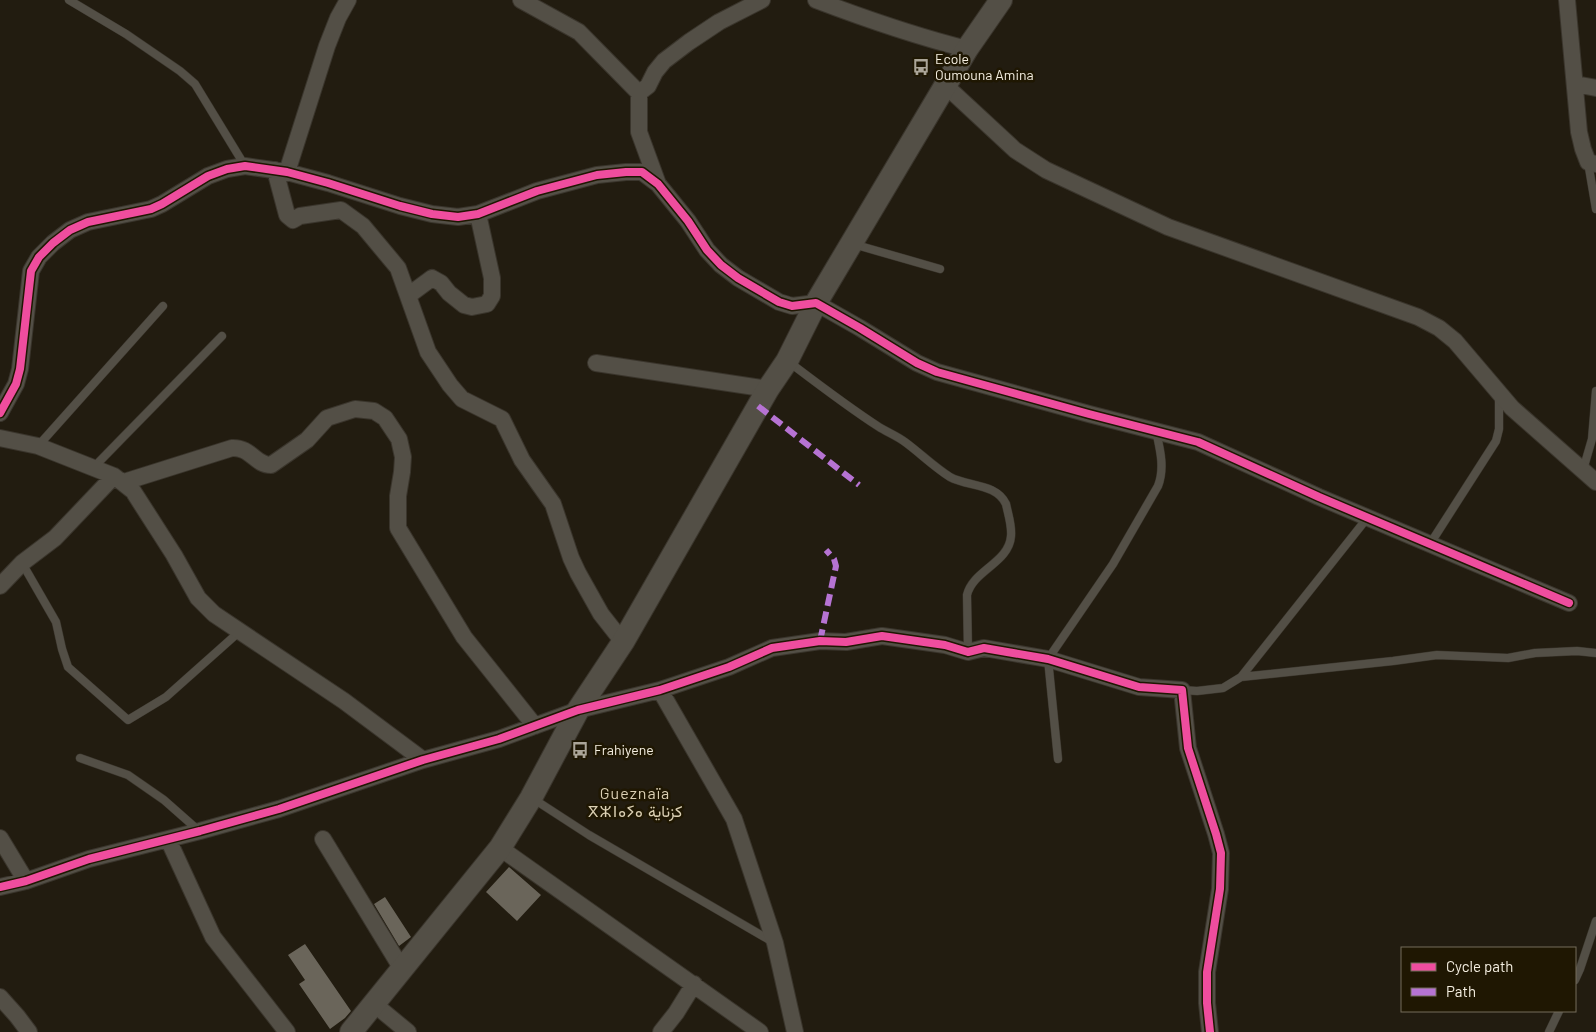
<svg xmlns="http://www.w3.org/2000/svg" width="1596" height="1032" viewBox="0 0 1596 1032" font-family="Barlow,Vazirmatn,'Noto Sans Tifinagh',sans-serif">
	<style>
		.building { fill: #6a655a }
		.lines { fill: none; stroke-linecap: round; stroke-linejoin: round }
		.lane-casing { stroke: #3a352c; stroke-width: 9 }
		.street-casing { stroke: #3a352c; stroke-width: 18 }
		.secondary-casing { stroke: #3a352c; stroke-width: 24 }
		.lane { stroke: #534f46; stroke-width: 8 }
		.street { stroke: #534f46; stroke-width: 16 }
		.secondary { stroke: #534f46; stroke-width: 22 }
		.quiet { stroke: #b673d3; stroke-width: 6; stroke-dasharray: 12 6; stroke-linecap: butt }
		.cycleway-casing { stroke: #1f1702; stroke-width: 11 }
		.cycleway { stroke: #ef4d9e; stroke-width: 8 }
		.labels { text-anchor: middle; stroke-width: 5; stroke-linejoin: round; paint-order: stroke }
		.poi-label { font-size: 14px; fill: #f5efe1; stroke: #1f1702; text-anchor: start }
		.quarter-label { font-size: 16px; letter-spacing: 1px; fill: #dbd0b4; stroke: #1f1702 }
	</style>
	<rect width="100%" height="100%" fill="#221c10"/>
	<!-- building -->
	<path class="building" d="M 509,867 L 541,895 L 517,921 L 486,892 Z
		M 385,897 L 411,937 L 399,946 L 374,904 Z
		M 305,944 L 351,1011 L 345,1018 L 330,1029 L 299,984 L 305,980 L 288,955 Z"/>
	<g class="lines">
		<!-- lane casing -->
		<g class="lane-casing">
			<path id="lane" d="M 69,0 L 126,34 L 180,71 L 195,84 L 245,166
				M 1588,162 L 1596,209
				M 853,244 L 940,269
				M 789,362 C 818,384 848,407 879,427 C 887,432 897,436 905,442 C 920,453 934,467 950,477 C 968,487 996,483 1006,504 C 1008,514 1012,525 1011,536 C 1009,563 973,570 967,595 L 968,652
				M 38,446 L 163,306
				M 94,467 L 222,336
				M 1583,470 L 1592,439 L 1596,391
				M 1430,544 L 1496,441 L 1499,429 L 1499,397
				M 22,563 L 56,622 L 62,649 L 68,667 L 128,720 L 166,697 L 239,632
				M 1241,677 L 1368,517
				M 1182,690 L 1197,691 L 1223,688 L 1241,677 L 1393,661 L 1437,655 L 1508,658 L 1535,653 L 1577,651 L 1596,653
				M 80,758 L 128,775 L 164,800 L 198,830
				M 1058,759 L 1048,659 L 1113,564 L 1158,486 C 1165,468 1160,449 1156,431
				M 532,798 L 589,835 L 773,942
				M 1575,980 L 1580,969 L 1596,921
				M 1549,1032 L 1559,1011"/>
		</g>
		<!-- street casing -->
		<g class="street-casing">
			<path id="street" d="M 521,0 L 579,32 L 639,93 L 639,132 L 658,184
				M 816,0 C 866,19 915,36 967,49
				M 1567,0 L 1579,132 L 1583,149 L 1588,162 L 1596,164
				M 1575,84 L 1596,88
				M 946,86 L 1015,150 L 1046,170 L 1168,227 L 1418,317 L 1439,328 L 1455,341 L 1512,408 L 1596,482
				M 639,93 L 648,86 L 655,72 L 664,61 L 689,42 L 719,22 L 762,0
				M 275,170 L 287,215 L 293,220 L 300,216 L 341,210 L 363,226 L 398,268 L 428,352 L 450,385 L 462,399 L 502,419 L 522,460 L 553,504 L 571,558 L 578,573 L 601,614 L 623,642
				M 287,172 L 327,46 L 338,18 L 348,0
				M 409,295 L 432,278 L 441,283 L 449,293 L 464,305 L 472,307 L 487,304 L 492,296 L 492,278 L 478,214
				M 596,363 L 768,389
				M 0,413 L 16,384 L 20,369 L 31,271 L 39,257 L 53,243 L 70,230 L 88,222 L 151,209 L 162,204 L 208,176 L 227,169 L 245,166 L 287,172 L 328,183 L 400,206 L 432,214 L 458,217 L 478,214 L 537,191 L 597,175 L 626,172 L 642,172 L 658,184 L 688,221 L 707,250 L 721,265 L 738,278 L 779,302 L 792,306 L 816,303 L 860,328 L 917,363 L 937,372 L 1089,414 L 1198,442 L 1319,497 L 1569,603
				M 0,438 L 38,446 L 114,476 L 133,491 L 174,555 L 198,598 L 214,614 L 344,701 L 423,760
				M 124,482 L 232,448 C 251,447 255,465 271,465 L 307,440 L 327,418 L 355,409 L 374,411 L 385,418 L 399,439 L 403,457 L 402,472 L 398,496 L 398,528 L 464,637 L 535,726
				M 0,586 L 22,563 L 55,538 L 114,476
				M 660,690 L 734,819 L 775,943 L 795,1032
				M 0,838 L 26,881
				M 168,839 L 213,937 L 287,1032
				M 323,839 L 402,969
				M 500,848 L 760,1032
				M 0,887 L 26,881 L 89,859 L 200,831 L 279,809 L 423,760 L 499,739 L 578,710 L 660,690 L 729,667 L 772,648 L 820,641 L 846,642 L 882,636 L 945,645 L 968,652 L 984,648 L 1048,659 L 1139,687 L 1182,690 L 1188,748 L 1216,834 L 1221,853 L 1220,889 L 1207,972 L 1207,1003 L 1210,1032
				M 0,997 L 17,1016 L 29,1032
				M 374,1004 L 408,1032
				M 661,1032 L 676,1013 L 694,984"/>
		</g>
		<!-- secondary casing -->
		<g class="secondary-casing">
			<path id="secondary" d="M 351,1032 L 500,848 L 531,798 L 578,710 L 623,642 L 768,389 L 787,361 L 816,303 L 967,49 L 1001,0"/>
		</g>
		<!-- lane -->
		<use href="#lane" class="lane"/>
		<!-- street -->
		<use href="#street" class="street"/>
		<!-- secondary -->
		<use href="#secondary" class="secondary"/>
		<!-- quiet -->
		<path class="quiet" d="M 758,406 L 859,485
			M 820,641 L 836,566 L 834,559 L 826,550"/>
		<!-- cycleway casing -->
		<g class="cycleway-casing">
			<path id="cycleway" d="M 0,413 L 16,384 L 20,369 L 31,271 L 39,257 L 53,243 L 70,230 L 88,222 L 151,209 L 162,204 L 208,176 L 227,169 L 245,166 L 287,172 L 328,183 L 400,206 L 432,214 L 458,217 L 478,214 L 537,191 L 597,175 L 626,172 L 642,172 L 658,184 L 688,221 L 707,250 L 721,265 L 738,278 L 779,302 L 792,306 L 816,303 L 860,328 L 917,363 L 937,372 L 1089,414 L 1198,442 L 1319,497 L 1569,603
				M 0,887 L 26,881 L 89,859 L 200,831 L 279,809 L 423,760 L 499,739 L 578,710 L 660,690 L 729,667 L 772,648 L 820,641 L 846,642 L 882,636 L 945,645 L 968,652 L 984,648 L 1048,659 L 1139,687 L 1182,690 L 1188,748 L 1216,834 L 1221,853 L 1220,889 L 1207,972 L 1207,1003 L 1210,1032"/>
		</g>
		<!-- cycleway -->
		<use href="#cycleway" class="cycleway"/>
	</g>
	<!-- icons -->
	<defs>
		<g id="bus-bare" transform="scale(1.35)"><path d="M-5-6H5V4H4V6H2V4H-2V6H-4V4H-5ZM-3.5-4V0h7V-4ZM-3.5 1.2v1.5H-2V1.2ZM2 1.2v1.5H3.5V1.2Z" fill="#aba598" stroke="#1f1702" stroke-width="2.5" paint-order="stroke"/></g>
	</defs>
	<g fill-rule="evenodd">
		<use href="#bus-bare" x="921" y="67"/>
		<use href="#bus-bare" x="580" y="750"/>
	</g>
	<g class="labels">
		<!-- poi labels -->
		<g class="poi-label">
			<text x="935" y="64">Ecole<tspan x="935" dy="16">Oumouna Amina</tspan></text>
			<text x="594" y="755">Frahiyene</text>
		</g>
		<!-- quarter labels -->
		<g class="quarter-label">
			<text x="635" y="799">Gueznaïa<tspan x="635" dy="18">ⴳⵣⵏⴰⵢⴰ كزناية</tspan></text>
		</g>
	</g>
	<!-- legend -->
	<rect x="1401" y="947" width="175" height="65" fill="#1f1702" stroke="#756d5b"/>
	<rect x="1411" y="963" width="25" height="8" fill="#ef4d9e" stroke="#756d5b"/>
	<text x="1446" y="972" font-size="15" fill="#f5efe1">Cycle path</text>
	<rect x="1411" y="988" width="25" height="8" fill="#b673d3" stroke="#756d5b"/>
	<text x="1446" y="997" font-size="15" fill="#f5efe1">Path</text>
</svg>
